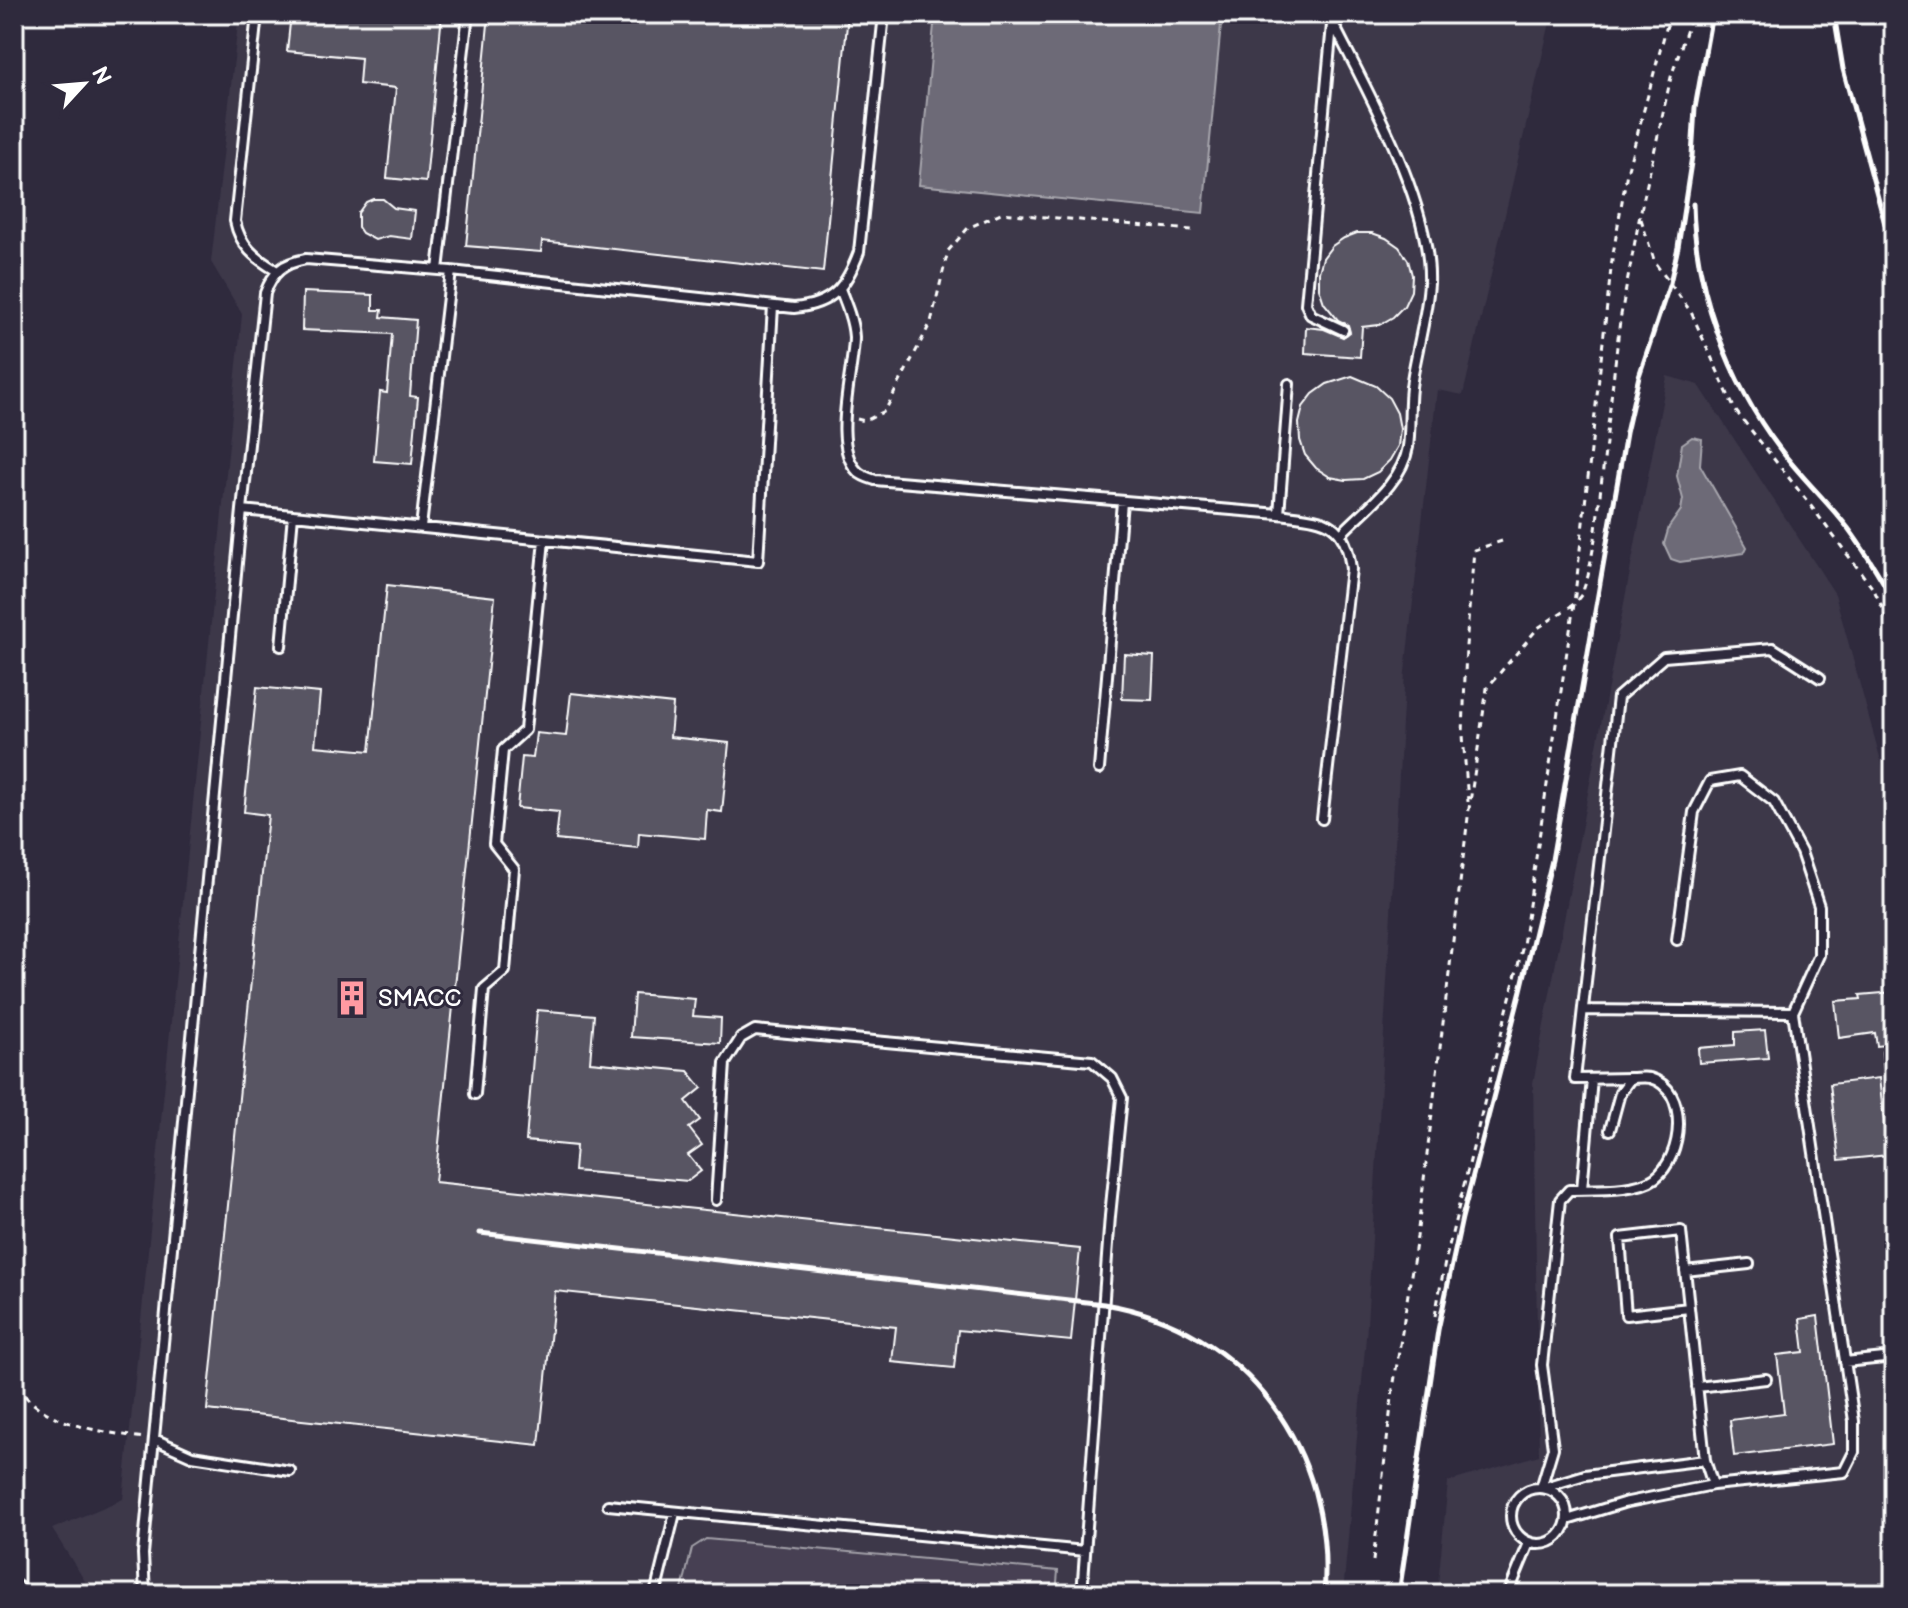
<svg xmlns="http://www.w3.org/2000/svg" width="1908" height="1608" viewBox="0 0 1908 1608" font-family="'Balsamiq Sans',sans-serif">
	<style>
		.built { fill: #3c3749 }
		.green { fill: #464152; stroke: #a2a0a8; stroke-width: 2 }
		.water { fill: #6d6a77; stroke: #a7a6ad; stroke-width: 2 }
		.building { fill: #595564; stroke: #fff; stroke-width: 2 }
		.lines { fill: none; stroke-linecap: round; stroke-linejoin: round }
		.lane-casing { stroke: #fff; stroke-width: 14 }
		.secondary-casing { stroke: #fff; stroke-width: 28 }
		.path { stroke: #fff; stroke-width: 3; stroke-dasharray: 6 6; stroke-linecap: butt }
		.lane { stroke: #2f2a3d; stroke-width: 8 }
		.secondary { stroke: #2f2a3d; stroke-width: 22 }
		.rail { stroke: #fff; stroke-width: 5 }
		.labels { text-anchor: middle; stroke-width: 6; stroke-linejoin: round; paint-order: stroke }
		.poi-label { font-size: 24px; fill: #fff; stroke: #2f2a3d; text-anchor: start }
	</style>
	<rect width="100%" height="100%" fill="#2f2a3d"/>
	<filter id="ink" filterUnits="userSpaceOnUse"><feTurbulence type="fractalNoise" baseFrequency=".0125" numOctaves="2"/><feDisplacementMap in="SourceGraphic" scale="16" xChannelSelector="R" yChannelSelector="G"/><feConvolveMatrix kernelMatrix="1 2 1 2 8 2 1 2 1" color-interpolation-filters="sRGB"/></filter>
	<g filter="url(#ink)">
		<!-- built -->
		<path class="built" d="M 239,14 L 1552,14 L 1463,395 L 1437,390 L 1405,672 L 1367,1326 L 1343,1594 L 93,1594 L 52,1529 L 123,1499 L 242,314 L 211,262 Z
			M 1667,376 L 1699,385 L 1835,594 L 1889,790 L 1894,836 L 1894,1594 L 1437,1594 L 1448,1482 L 1539,1455 L 1533,1083 Z"/>
		<!-- green -->
		<path class="green" d="M 706,1539 L 1058,1571 L 1056,1594 L 681,1594 L 692,1548 Z"/>
		<!-- water -->
		<path class="water" d="M 935,14 L 1222,14 L 1203,213 L 919,185 Z
			M 1692,437 L 1702,439 L 1700,465 L 1747,547 L 1744,553 L 1680,562 L 1671,559 L 1664,544 L 1669,527 L 1681,510 L 1683,499 L 1677,476 L 1682,444 Z"/>
		<!-- building -->
		<path class="building" d="M 291,14 L 442,14 L 426,182 L 387,178 L 396,88 L 359,84 L 361,58 L 287,51 Z
			M 489,14 L 848,14 L 823,272 L 542,241 L 541,252 L 466,246 Z
			M 373,199 L 383,199 L 394,208 L 415,211 L 412,239 L 389,236 L 375,240 L 362,233 L 358,227 L 358,213 L 366,202 Z
			M 1357,233 L 1372,233 L 1386,238 L 1399,247 L 1408,260 L 1412,275 L 1411,291 L 1404,306 L 1393,317 L 1379,325 L 1362,327 L 1360,357 L 1305,353 L 1306,327 L 1324,329 L 1343,337 L 1350,332 L 1348,325 L 1338,320 L 1324,303 L 1319,288 L 1319,272 L 1323,258 L 1332,246 L 1344,238 Z
			M 303,292 L 373,295 L 373,310 L 382,310 L 381,317 L 416,320 L 410,396 L 418,397 L 412,464 L 374,461 L 380,392 L 387,393 L 392,334 L 302,330 Z
			M 1352,376 L 1376,386 L 1389,398 L 1397,413 L 1400,429 L 1398,446 L 1390,460 L 1378,472 L 1363,479 L 1346,480 L 1330,477 L 1316,468 L 1305,455 L 1300,440 L 1299,423 L 1303,407 L 1313,394 L 1327,384 Z
			M 387,585 L 495,597 L 435,1182 L 1080,1249 L 1071,1341 L 958,1330 L 954,1368 L 892,1362 L 896,1327 L 555,1291 L 539,1445 L 207,1410 L 268,815 L 244,812 L 257,687 L 320,693 L 315,746 L 370,751 Z
			M 1124,654 L 1154,656 L 1152,700 L 1122,699 Z
			M 571,693 L 673,704 L 670,737 L 729,743 L 722,812 L 707,810 L 705,839 L 639,833 L 638,848 L 556,840 L 559,812 L 517,808 L 522,757 L 533,758 L 536,733 L 566,736 Z
			M 1894,992 L 1894,1044 L 1877,1046 L 1875,1033 L 1839,1038 L 1835,1001 L 1861,999 L 1860,995 Z
			M 634,994 L 695,999 L 693,1016 L 721,1018 L 720,1043 L 631,1037 Z
			M 537,1010 L 594,1015 L 590,1062 L 688,1071 L 702,1088 L 686,1101 L 700,1120 L 689,1128 L 702,1145 L 688,1155 L 701,1171 L 688,1181 L 574,1171 L 576,1146 L 526,1141 Z
			M 1765,1030 L 1768,1058 L 1699,1063 L 1698,1048 L 1735,1045 L 1735,1032 Z
			M 1879,1078 L 1888,1155 L 1839,1160 L 1830,1084 Z
			M 1818,1316 L 1833,1444 L 1734,1456 L 1730,1420 L 1784,1413 L 1777,1355 L 1804,1352 L 1800,1319 Z"/>
		<g class="lines">
			<!-- lane casing -->
			<g class="lane-casing">
				<path id="lane" d="M 257,14 L 235,221 C 240,246 255,258 277,271
					M 1333,14 L 1306,304 L 1311,315 L 1343,330
					M 1332,21 C 1367,91 1432,204 1429,283 C 1427,315 1417,349 1412,380 C 1408,402 1411,425 1408,447 C 1402,483 1365,509 1342,533
					M 438,270 L 468,14
					M 840,289 C 846,304 853,321 854,337 C 854,372 830,445 858,472 C 862,476 869,478 875,480 L 1279,514 C 1324,520 1345,518 1351,569 L 1322,819
					M 242,510 L 758,561 L 773,306
					M 1279,514 L 1289,384
					M 421,527 L 451,271
					M 281,646 L 293,515
					M 1099,769 L 1122,502
					M 1583,1010 L 1793,1012
					M 1888,1053 L 1894,1101
					M 1631,1078 L 1575,1079 L 1618,697 L 1664,657 L 1773,648 L 1820,678
					M 475,1094 L 484,989 L 505,971 L 514,869 L 494,844 L 503,750 L 525,730 L 544,540
					M 1582,1189 L 1592,1079
					M 716,1200 L 725,1063 L 741,1038 L 755,1030 L 1092,1061 L 1112,1078 L 1122,1098 L 1110,1216 L 1082,1594
					M 1685,1271 L 1749,1264
					M 1689,1308 L 1626,1315 L 1620,1238 L 1681,1231 L 1705,1460 L 1713,1485
					M 1845,1362 L 1894,1357
					M 1697,1387 L 1766,1379
					M 154,1439 L 192,1456 L 290,1471
					M1511 1516a28 28 0 1 1 56 0a28 28 0 1 1-56 0Z
					M 1541,1488 L 1553,1448 L 1542,1365 L 1560,1200 L 1569,1190 C 1593,1189 1636,1192 1655,1178 C 1683,1157 1690,1089 1650,1078 C 1645,1077 1636,1078 1631,1078 L 1620,1093 L 1610,1130
					M 1542,1488 L 1585,1475 L 1705,1460
					M 608,1505 L 1085,1551
					M 1567,1520 L 1623,1503 L 1713,1485 L 1844,1472 L 1854,1452 L 1854,1421 L 1793,1012 L 1819,955 L 1819,906 L 1801,852 L 1774,802 L 1740,776 L 1710,781 L 1694,812 L 1677,940
					M 145,1594 L 143,1554 L 242,510 L 265,293 C 273,272 283,263 306,259 L 451,271 L 794,308 C 833,304 846,287 859,252 L 884,14
					M 655,1594 L 675,1513
					M 1508,1594 L 1529,1543"/>
			</g>
			<!-- secondary casing -->
			<g class="secondary-casing">
				<path id="secondary" d="M 14,1592 L 15,1594"/>
			</g>
			<!-- path -->
			<path class="path" d="M 1641,219 L 1655,263 L 1691,312 L 1735,410 L 1808,502 L 1874,590 L 1894,632
				M 857,419 L 865,421 L 885,411 L 931,322 L 948,251 L 968,228 L 1001,213 L 1192,230
				M 1468,802 L 1463,735 L 1466,646 L 1474,550 L 1505,540
				M 1435,1316 L 1445,1262 L 1523,945 L 1574,604 L 1612,260 L 1627,172 L 1670,14
				M 14,1374 C 18,1381 21,1391 26,1397 C 55,1427 105,1432 144,1438
				M 1373,1561 L 1393,1389 L 1417,1237 L 1469,809 L 1487,688 L 1538,628 L 1574,604 L 1582,594 L 1588,576 L 1595,539 L 1620,320 L 1640,215 L 1671,77 L 1692,14"/>
			<!-- lane -->
			<use href="#lane" class="lane"/>
			<!-- secondary -->
			<use href="#secondary" class="secondary"/>
			<!-- rail -->
			<path class="rail" d="M 1834,14 L 1843,69 L 1894,257
				M 1693,204 C 1695,290 1728,381 1780,449 C 1801,477 1827,501 1848,528 C 1865,551 1880,576 1894,601
				M 480,1233 L 1104,1304 C 1246,1327 1336,1451 1324,1594
				M 1399,1594 L 1438,1330 L 1462,1218 L 1521,990 L 1552,860 L 1626,433 L 1639,376 L 1670,283 L 1678,247 L 1692,156 L 1695,108 L 1712,14"/>
		</g>
	</g>
	<!-- icons -->
	<defs>
		<g id="building-bare" transform="scale(2.76)"><path d="M-4-6H4V6H1V3H-1V6H-4ZM-2.5-4.3h1.7v1.8h-1.7ZM.8-4.3h1.7v1.8H.8ZM-2.5-1h1.7V.8h-1.7ZM.8-1h1.7V.8H.8Z" fill="#ff9aa2" stroke="#2f2a3d" stroke-width="2.5" paint-order="stroke"/></g>
	</defs>
	<g fill-rule="evenodd">
		<use href="#building-bare" x="352" y="998"/>
	</g>
	<g class="labels">
		<!-- poi labels -->
		<g class="poi-label">
			<text x="378" y="1006">SMACC</text>
		</g>
	</g>
	<!-- margin -->
	<rect width="1908" height="1608" fill="none" stroke="#2f2a3d" stroke-width="48"/>
	<rect x="24" y="24" width="1860" height="1560" fill="none" stroke="#fff" stroke-width="3" filter="url(#ink)"/>
	<!-- north arrow -->
	<g transform="translate(84 84) rotate(64)" stroke="#2f2a3d" stroke-width="6" paint-order="stroke">
	<path d="M0-6L14 30L0 20L-14 30Z" fill="#ffffff"/>
	<text y="-12" font-size="22" font-weight="bold" text-anchor="middle" fill="#ffffff">N</text>
	</g>
</svg>
